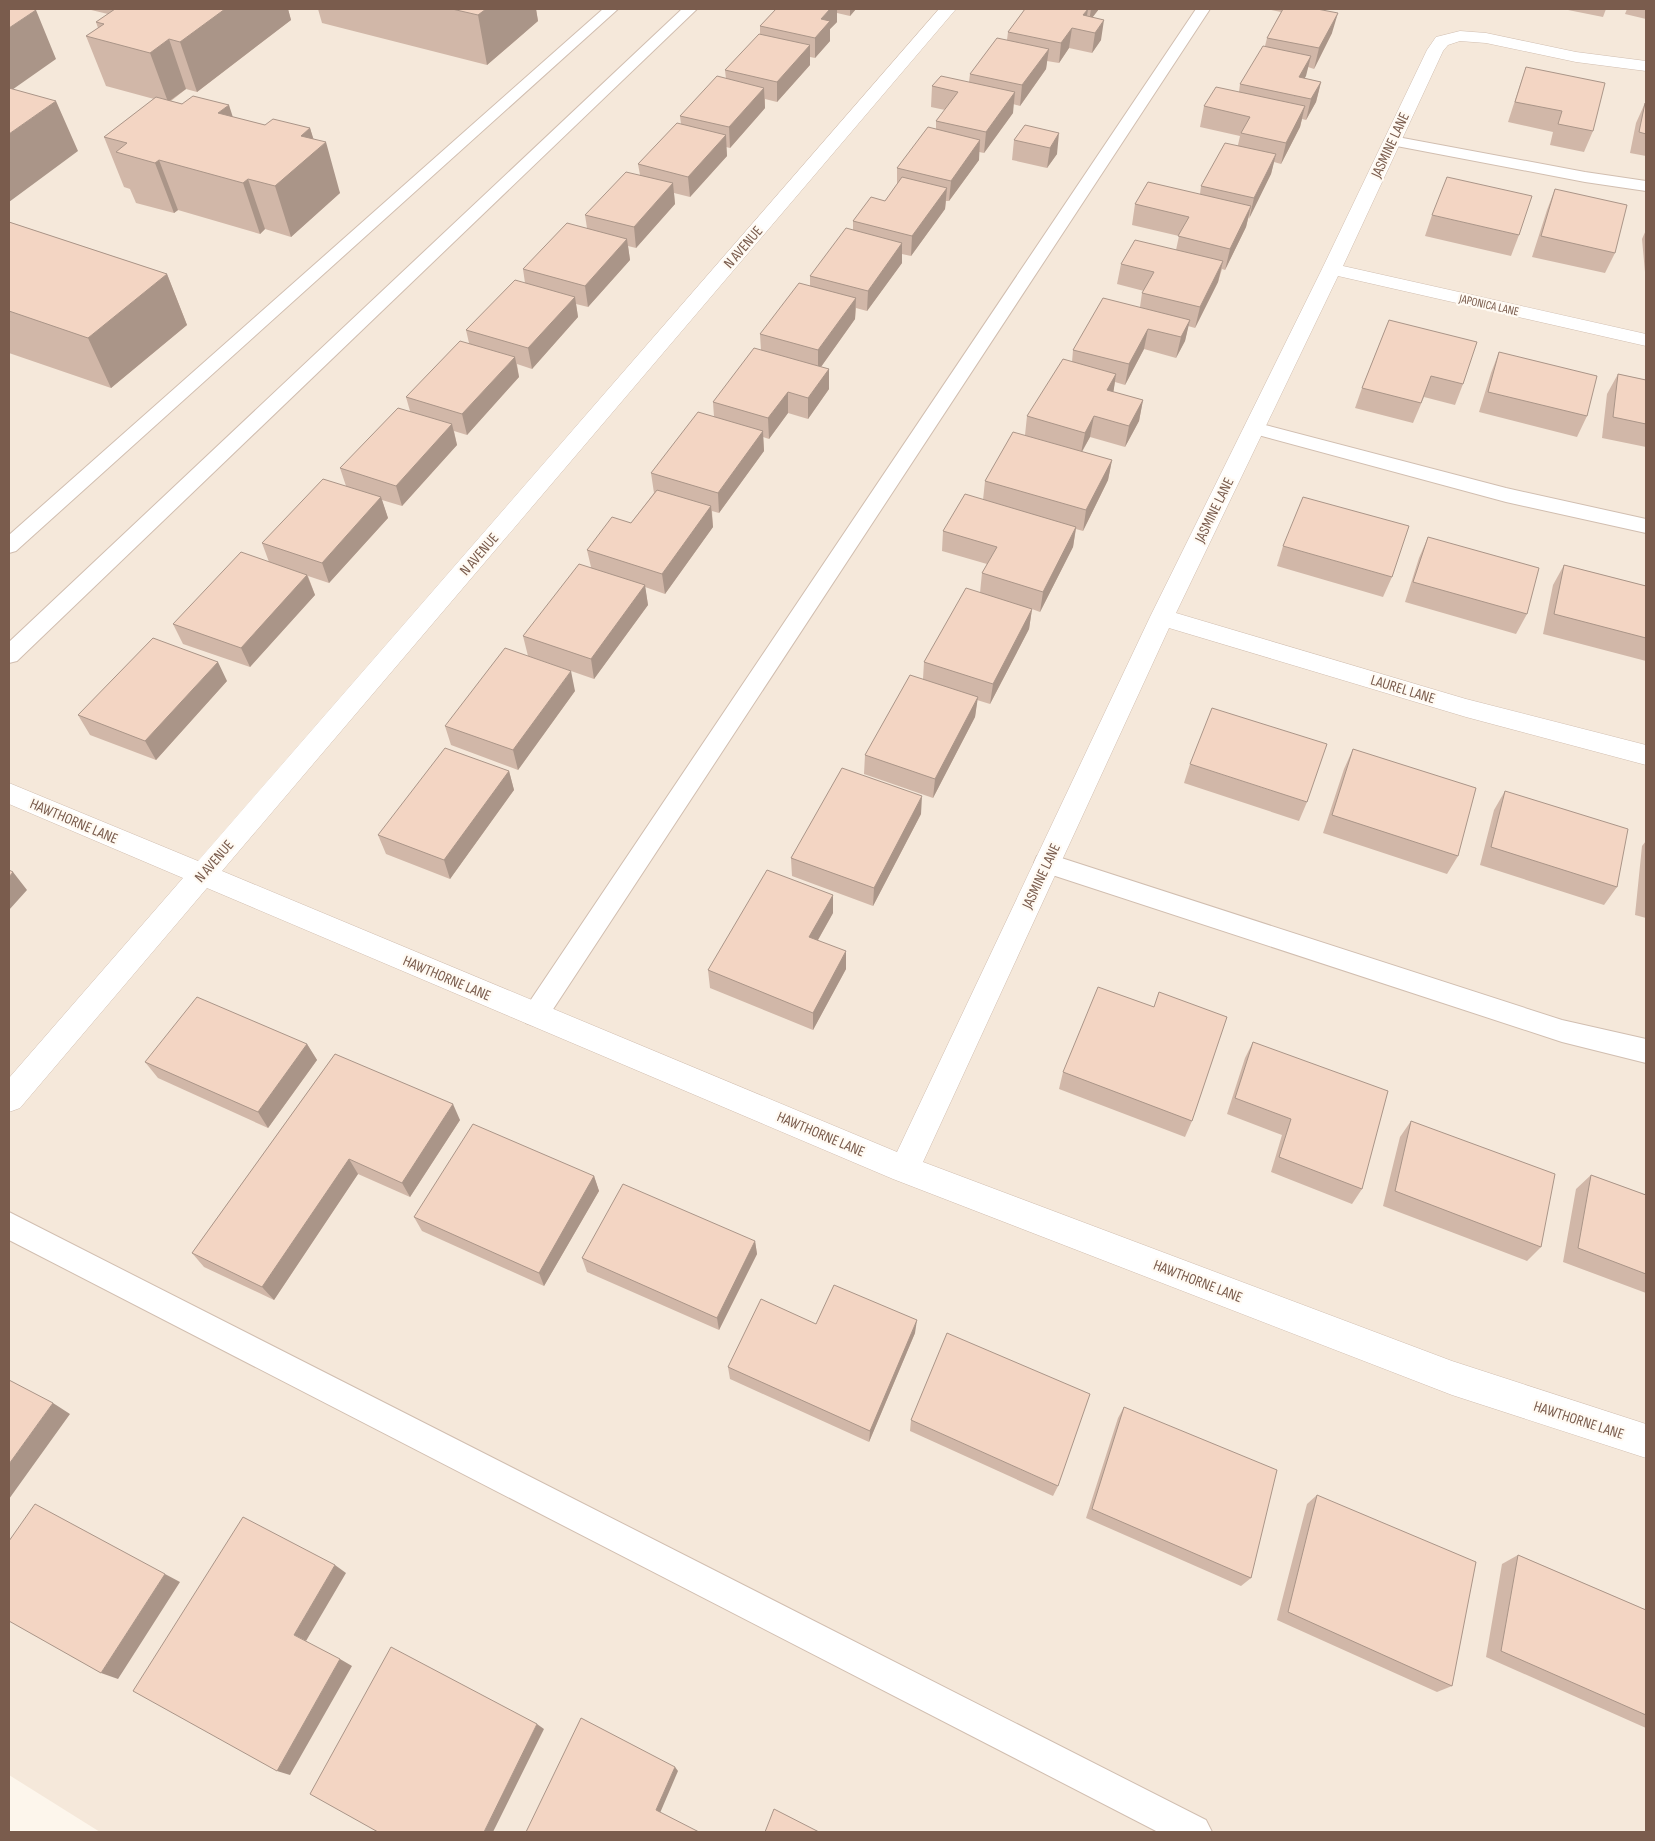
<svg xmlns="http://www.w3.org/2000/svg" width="1655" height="1841" viewBox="0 0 1655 1841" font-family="'Sofia Sans Condensed',sans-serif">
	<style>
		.residential { fill: #f5e8da }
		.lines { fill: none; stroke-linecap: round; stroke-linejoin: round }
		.service-casing { stroke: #d1beb0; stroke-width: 2 }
		.minor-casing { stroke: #d1beb0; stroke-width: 1 }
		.service { fill: #fff; fill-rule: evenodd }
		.minor { fill: #fff; fill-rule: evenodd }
		.wall { fill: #d1b7a8 }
		.shaded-wall { fill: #aa9588 }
		.building { fill: #f3d5c3; stroke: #aa9588 }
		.labels { text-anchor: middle; stroke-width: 4.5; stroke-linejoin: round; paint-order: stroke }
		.far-street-label { font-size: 12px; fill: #7a5c4d; stroke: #fffaf3 }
		.street-label { font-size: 15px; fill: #7a5c4d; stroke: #fffaf3 }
	</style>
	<rect width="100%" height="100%" fill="#fdf6ec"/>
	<!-- residential -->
	<path class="residential" d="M 9,9 L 1646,9 L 1646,1832 L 100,1832 L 9,1775 Z"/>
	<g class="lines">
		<!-- service casing -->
		<g class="service-casing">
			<path id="service" d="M 603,9 L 618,9 L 16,551 L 9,553 L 9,535 Z
				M 682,9 L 697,9 L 17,661 L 9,663 L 9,642 Z
				M 1196,9 L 1210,9 L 544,1023 L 535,1026 L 526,1023 L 522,1015 L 526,1007 Z
				M 1392,136 L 1585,172 L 1646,181 L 1646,191 L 1585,182 L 1386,144 L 1384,141 L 1386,138 Z
				M 1254,422 L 1506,488 L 1646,519 L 1646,533 L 1506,502 L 1247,432 L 1244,428 L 1247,424 Z
				M 1046,853 L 1562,1020 L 1646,1039 L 1646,1063 L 1562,1042 L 1037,870 L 1034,863 L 1037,856 Z
				M 9,1212 L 1206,1820 L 1212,1832 L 1158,1832 L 9,1240 Z"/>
		</g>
		<!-- minor casing -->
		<g class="minor-casing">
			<path id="minor" d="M 939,9 L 956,9 L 222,871 L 897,1152 L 1150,617 L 1322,269 L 1427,50 L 1436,37 L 1460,31 L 1486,33 L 1576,52 L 1646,61 L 1646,71 L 1576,62 L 1486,43 L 1460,41 L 1448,45 L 1443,51 L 1343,266 L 1646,334 L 1646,346 L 1338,276 L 1176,613 L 1466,699 L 1646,745 L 1646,765 L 1466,717 L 1169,628 L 923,1162 L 1452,1361 L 1646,1424 L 1646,1458 L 1452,1395 L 893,1179 L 207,888 L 20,1108 L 9,1112 L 9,1078 L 183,878 L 9,804 L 9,783 L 198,861 Z"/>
		</g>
		<!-- service -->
		<use href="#service" class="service"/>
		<!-- minor -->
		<use href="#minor" class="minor"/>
	</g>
	<!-- wall -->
	<path class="wall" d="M 87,9 L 288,9 L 291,20 L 197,92 L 186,89 L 171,101 L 265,125 L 310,128 L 313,139 L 340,193 L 291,237 L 265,229 L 260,234 L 178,210 L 174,213 L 136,203 L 130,189 L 124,187 L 104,137 L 154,99 L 106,86 L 86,36 L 98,28 L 96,22 L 108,14 Z
		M 318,9 L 536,9 L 538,21 L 487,65 L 322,23 Z
		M 776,9 L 856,9 L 850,16 L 837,13 L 837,22 L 830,29 L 830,41 L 815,58 L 810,57 L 810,65 L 777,102 L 765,99 L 765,108 L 730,148 L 726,147 L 727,156 L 690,197 L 674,193 L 675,204 L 636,248 L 628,246 L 630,260 L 588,307 L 576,304 L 578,317 L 532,369 L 517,364 L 519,377 L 467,435 L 454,431 L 457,445 L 402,506 L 382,500 L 388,518 L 329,583 L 308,576 L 315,595 L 250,667 L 183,644 L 173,624 L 269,562 L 262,543 L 346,486 L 340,468 L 410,411 L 406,397 L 469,343 L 466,330 L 525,283 L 523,269 L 587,228 L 585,215 L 640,175 L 638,164 L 681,124 L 680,116 L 726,79 L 725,70 L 760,34 L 760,26 Z
		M 1025,9 L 1099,9 L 1092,17 L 1101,40 L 1092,53 L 1069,48 L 1059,63 L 1047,61 L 1046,69 L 1020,106 L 1013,104 L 1013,113 L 984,153 L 979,152 L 979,160 L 949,201 L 946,201 L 945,209 L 911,256 L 902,254 L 902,263 L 867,311 L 856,308 L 855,319 L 821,367 L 829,369 L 829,389 L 808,419 L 788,413 L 769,439 L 763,437 L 764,451 L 719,513 L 712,511 L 713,527 L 665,594 L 645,587 L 648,605 L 594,679 L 528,656 L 523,636 L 591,567 L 587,550 L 631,523 L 654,493 L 651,473 L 714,417 L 713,402 L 761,350 L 760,334 L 810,286 L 810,276 L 853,230 L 853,221 L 885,201 L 897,185 L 897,168 L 936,129 L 936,121 L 945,110 L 931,107 L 932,86 L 969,82 L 970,74 L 1007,40 L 1008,32 Z
		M 1266,9 L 1321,9 L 1320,10 L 1332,33 L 1314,69 L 1308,67 L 1304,78 L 1321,82 L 1316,102 L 1306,120 L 1302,119 L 1300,127 L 1281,164 L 1274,162 L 1271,174 L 1248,219 L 1246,227 L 1225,270 L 1222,269 L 1218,282 L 1195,328 L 1188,326 L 1185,341 L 1176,358 L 1144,349 L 1125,385 L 1115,382 L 1113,392 L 1143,400 L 1139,421 L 1125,447 L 1090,437 L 1082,452 L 1112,460 L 1108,480 L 1083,531 L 1076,529 L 1073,547 L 1040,612 L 1032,609 L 1029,629 L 990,704 L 977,700 L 975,717 L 933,798 L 864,774 L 865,755 L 923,679 L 924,662 L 980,593 L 982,573 L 987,564 L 942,551 L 943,531 L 983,500 L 985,481 L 1025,435 L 1027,416 L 1072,362 L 1073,350 L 1140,307 L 1142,293 L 1144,291 L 1117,284 L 1121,264 L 1176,250 L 1179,236 L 1132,225 L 1135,204 L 1200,194 L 1201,186 L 1238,145 L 1240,136 L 1200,127 L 1204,106 L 1239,92 L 1240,84 L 1265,46 L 1267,38 L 1281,12 Z
		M 1563,9 L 1606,9 L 1603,17 Z
		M 1627,9 L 1646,9 L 1646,19 L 1625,14 Z
		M 1526,67 L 1593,131 L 1584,152 L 1550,145 L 1553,132 L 1508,122 L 1519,88 Z
		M 1645,103 L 1646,103 L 1646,156 L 1630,153 L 1636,123 Z
		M 1025,125 L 1057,154 L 1047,168 L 1012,160 L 1014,140 Z
		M 1555,189 L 1615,253 L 1605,273 L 1532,257 L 1547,210 Z
		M 1432,215 L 1519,235 L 1511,256 L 1425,236 Z
		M 9,222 L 167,274 L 187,325 L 111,388 L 9,353 Z
		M 1646,230 L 1646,283 L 1642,239 Z
		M 1389,320 L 1463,384 L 1455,405 L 1424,397 L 1413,423 L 1355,408 L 1362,388 Z
		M 1499,352 L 1587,416 L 1577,437 L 1479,412 L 1491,373 Z
		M 1618,374 L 1646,380 L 1646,447 L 1602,438 L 1607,394 Z
		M 1428,537 L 1527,614 L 1516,634 L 1405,602 L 1419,558 Z
		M 1283,546 L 1392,577 L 1383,597 L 1277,566 Z
		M 1564,565 L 1646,586 L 1646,661 L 1543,634 L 1553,585 Z
		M 227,681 L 156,760 L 90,735 L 78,715 Z
		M 575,691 L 518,770 L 451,745 L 445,726 Z
		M 1353,749 L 1458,856 L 1447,874 L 1323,833 L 1344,769 Z
		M 1190,764 L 1307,802 L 1299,821 L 1184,783 Z
		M 509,771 L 514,790 L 450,879 L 386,854 L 378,835 Z
		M 1505,791 L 1617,887 L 1604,905 L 1480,865 L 1494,810 Z
		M 921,814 L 873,906 L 792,876 L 791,858 Z
		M 1646,841 L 1646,918 L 1635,915 L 1642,846 Z
		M 833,913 L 818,940 L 846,969 L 813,1030 L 710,988 L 708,970 Z
		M 1154,1007 L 1192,1121 L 1185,1137 L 1059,1089 L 1063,1072 Z
		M 1253,1042 L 1362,1189 L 1352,1204 L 1271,1172 L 1282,1135 L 1227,1114 L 1245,1058 Z
		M 307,1044 L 317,1060 L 268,1128 L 158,1078 L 145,1062 Z
		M 335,1054 L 460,1120 L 410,1197 L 358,1174 L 274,1300 L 204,1267 L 192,1253 Z
		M 1411,1121 L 1541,1247 L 1527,1261 L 1383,1206 L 1400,1137 Z
		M 1591,1175 L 1646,1195 L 1646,1293 L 1563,1262 L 1576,1189 Z
		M 594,1176 L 599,1191 L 544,1286 L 422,1231 L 414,1217 Z
		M 755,1241 L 757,1254 L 719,1330 L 587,1272 L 582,1258 Z
		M 915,1333 L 869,1442 L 730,1379 L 728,1367 Z
		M 1124,1407 L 1251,1578 L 1241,1586 L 1086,1518 L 1118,1418 Z
		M 911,1420 L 1058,1486 L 1053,1496 L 910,1431 Z
		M 1317,1495 L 1452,1686 L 1437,1692 L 1277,1620 L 1307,1504 Z
		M 1518,1555 L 1646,1610 L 1646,1728 L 1486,1657 L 1502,1564 Z"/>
	<!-- shaded-wall -->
	<path class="shaded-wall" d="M 225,9 L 288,9 L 291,20 L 197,92 L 180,42 Z
		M 486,9 L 536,9 L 538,21 L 487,65 L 478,15 Z
		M 830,9 L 837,9 L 837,22 L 830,29 L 830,41 L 815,58 L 815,38 L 821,19 Z
		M 850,9 L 856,9 L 850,16 Z
		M 1088,9 L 1085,29 L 1083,15 Z
		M 1091,9 L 1099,9 L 1089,22 Z
		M 36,10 L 56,59 L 9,92 L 9,28 Z
		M 1338,13 L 1332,33 L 1314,69 L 1319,48 Z
		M 1104,20 L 1101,40 L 1092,53 L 1095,33 Z
		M 1072,28 L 1069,48 L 1059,63 L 1061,43 Z
		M 169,39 L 186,89 L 168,102 L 150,53 Z
		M 810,45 L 810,65 L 777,102 L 777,82 Z
		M 1049,49 L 1046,69 L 1020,106 L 1022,85 Z
		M 1311,56 L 1306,76 L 1294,97 L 1299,77 Z
		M 1321,82 L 1316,102 L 1306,120 L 1311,99 Z
		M 764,88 L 765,108 L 730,148 L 729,127 Z
		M 1015,92 L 1013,113 L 984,153 L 986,132 Z
		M 56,101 L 78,151 L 9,202 L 9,134 Z
		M 229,105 L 245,155 L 218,113 Z
		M 1305,106 L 1300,127 L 1281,164 L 1286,143 Z
		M 310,128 L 317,150 L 326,142 L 340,193 L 291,237 L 275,186 L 301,136 Z
		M 1059,133 L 1057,154 L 1047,168 L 1050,148 Z
		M 726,135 L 727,156 L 690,197 L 688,177 Z
		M 980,140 L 979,160 L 949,201 L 951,181 Z
		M 1276,154 L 1271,174 L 1249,219 L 1254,198 Z
		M 159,160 L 178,210 L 174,213 L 155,163 Z
		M 248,179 L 265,229 L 260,234 L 243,183 Z
		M 673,183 L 675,204 L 636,248 L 634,227 Z
		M 947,188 L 945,209 L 911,256 L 912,236 Z
		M 1251,206 L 1246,227 L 1225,270 L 1230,249 Z
		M 627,239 L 630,260 L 588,307 L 585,286 Z
		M 902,243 L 902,263 L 867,311 L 868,291 Z
		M 1223,261 L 1218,282 L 1195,328 L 1200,307 Z
		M 167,274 L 187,325 L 111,388 L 88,338 Z
		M 575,297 L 578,317 L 532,369 L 528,348 Z
		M 856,298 L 855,319 L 818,371 L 818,350 Z
		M 1190,320 L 1185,341 L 1176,358 L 1181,337 Z
		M 1148,329 L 1144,349 L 1125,385 L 1129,364 Z
		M 515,357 L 519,377 L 467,435 L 462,414 Z
		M 829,369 L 829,389 L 808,419 L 808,398 Z
		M 1116,374 L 1113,395 L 1107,390 Z
		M 788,392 L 788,413 L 769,439 L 768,418 Z
		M 1143,400 L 1139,421 L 1125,447 L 1129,426 Z
		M 1094,416 L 1090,437 L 1081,453 L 1085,433 Z
		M 452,424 L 457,445 L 402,506 L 396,486 Z
		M 763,431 L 764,451 L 719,513 L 718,493 Z
		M 1112,460 L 1108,480 L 1083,531 L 1086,510 Z
		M 381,497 L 388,518 L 329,583 L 322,563 Z
		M 711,506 L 713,527 L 665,594 L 662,574 Z
		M 1076,527 L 1073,547 L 1040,612 L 1043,592 Z
		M 307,575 L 315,595 L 250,667 L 241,648 Z
		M 645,585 L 648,605 L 594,679 L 591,659 Z
		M 1032,609 L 1029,629 L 990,704 L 993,684 Z
		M 218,662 L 227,681 L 156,760 L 145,741 Z
		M 571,671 L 575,691 L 518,770 L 513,750 Z
		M 978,697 L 975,717 L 933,798 L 935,779 Z
		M 509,771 L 514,790 L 450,879 L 444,860 Z
		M 922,796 L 921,814 L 873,906 L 874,888 Z
		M 13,872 L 27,890 L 9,910 L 9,877 Z
		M 833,895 L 833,913 L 810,954 L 809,937 Z
		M 846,951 L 846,969 L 813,1030 L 813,1013 Z
		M 307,1044 L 317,1060 L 268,1128 L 258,1112 Z
		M 453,1104 L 460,1120 L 410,1197 L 402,1183 Z
		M 349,1159 L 358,1174 L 274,1300 L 262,1287 Z
		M 594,1176 L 599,1191 L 544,1286 L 539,1273 Z
		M 755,1241 L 757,1254 L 719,1330 L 717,1318 Z
		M 917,1320 L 915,1333 L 869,1442 L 870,1431 Z
		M 53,1403 L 70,1414 L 9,1499 L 9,1464 Z
		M 335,1565 L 346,1573 L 306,1641 L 294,1635 Z
		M 165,1574 L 180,1582 L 118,1679 L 101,1673 Z
		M 340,1659 L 352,1666 L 290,1775 L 277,1771 Z
		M 537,1724 L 544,1729 L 493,1832 L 484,1832 Z
		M 675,1767 L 678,1771 L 660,1813 L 656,1810 Z"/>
	<!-- building -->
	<path class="building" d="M 9,9 L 31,9 L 36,10 L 9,28 Z
		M 115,9 L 225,9 L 180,42 L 169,39 L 150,53 L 86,36 L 104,24 L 96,22 Z
		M 452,9 L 486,9 L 478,15 Z
		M 776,9 L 830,9 L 821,19 L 830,21 L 815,38 L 760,26 Z
		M 1025,9 L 1088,9 L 1083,15 L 1104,20 L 1095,33 L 1072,28 L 1061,43 L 1008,32 Z
		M 1283,9 L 1317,9 L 1338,13 L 1319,48 L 1267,38 Z
		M 759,34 L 810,45 L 777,82 L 725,70 Z
		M 997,38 L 1049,49 L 1022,85 L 970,74 Z
		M 1263,46 L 1311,56 L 1299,77 L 1321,82 L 1311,99 L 1240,84 Z
		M 1526,67 L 1605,83 L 1593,131 L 1558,124 L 1562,111 L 1515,102 Z
		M 717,76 L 764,88 L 729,127 L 680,116 Z
		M 941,76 L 1015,92 L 986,132 L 936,121 L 958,92 L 932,86 Z
		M 1216,87 L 1305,106 L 1286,143 L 1241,133 L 1250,117 L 1204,106 Z
		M 9,88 L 56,101 L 9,134 Z
		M 193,96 L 229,105 L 218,113 L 265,125 L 273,119 L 310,128 L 301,136 L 326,142 L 275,186 L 248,179 L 243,183 L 159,160 L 155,163 L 116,152 L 127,143 L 104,137 L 156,97 L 182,104 Z
		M 1645,103 L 1646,103 L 1646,134 L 1639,132 Z
		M 677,123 L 726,135 L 688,177 L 638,164 Z
		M 1025,125 L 1059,133 L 1050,148 L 1014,140 Z
		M 928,127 L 980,140 L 951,181 L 897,168 Z
		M 1225,143 L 1276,154 L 1254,198 L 1201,186 Z
		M 626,172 L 673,183 L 634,227 L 585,215 Z
		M 902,177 L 947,188 L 912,236 L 853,221 L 871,197 L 885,201 Z
		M 1447,177 L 1532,196 L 1519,235 L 1432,215 Z
		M 1148,182 L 1251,206 L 1230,249 L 1178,236 L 1189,217 L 1135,204 Z
		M 1555,189 L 1627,205 L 1615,253 L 1541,236 Z
		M 9,222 L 167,274 L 88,338 L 9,311 Z
		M 567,223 L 627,239 L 585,286 L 523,269 Z
		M 846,228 L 902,243 L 868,291 L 810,276 Z
		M 1135,240 L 1223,261 L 1200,307 L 1142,293 L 1154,272 L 1121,264 Z
		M 515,280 L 575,297 L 528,348 L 466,330 Z
		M 799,283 L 856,298 L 818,350 L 760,334 Z
		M 1103,298 L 1190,320 L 1181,337 L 1148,329 L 1129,364 L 1073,350 Z
		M 1389,320 L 1477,342 L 1463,384 L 1431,376 L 1421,403 L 1362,388 Z
		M 460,341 L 515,357 L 462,414 L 406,397 Z
		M 754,348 L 829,369 L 808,398 L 788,392 L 768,418 L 713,402 Z
		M 1499,352 L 1597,376 L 1587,416 L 1488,392 Z
		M 1063,359 L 1116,374 L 1107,390 L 1143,400 L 1129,426 L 1094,416 L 1085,433 L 1027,416 Z
		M 1618,374 L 1646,380 L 1646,424 L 1613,417 Z
		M 398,408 L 452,424 L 396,486 L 340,468 Z
		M 698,412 L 763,431 L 718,493 L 651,473 Z
		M 1013,432 L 1112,460 L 1086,510 L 985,481 Z
		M 323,479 L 381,497 L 322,563 L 262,543 Z
		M 657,490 L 711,506 L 662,574 L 587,550 L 612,517 L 631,523 Z
		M 965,494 L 1076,527 L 1043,592 L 982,573 L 997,547 L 943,531 Z
		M 1303,497 L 1409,526 L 1392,577 L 1283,546 Z
		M 1428,537 L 1539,568 L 1527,614 L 1413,582 Z
		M 241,552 L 307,575 L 241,648 L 173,624 Z
		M 579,564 L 645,585 L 591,659 L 523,636 Z
		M 1564,565 L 1646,586 L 1646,638 L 1554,614 Z
		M 966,588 L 1032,609 L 993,684 L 924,662 Z
		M 153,638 L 218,662 L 145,741 L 78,715 Z
		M 505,648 L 571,671 L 513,750 L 445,726 Z
		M 910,675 L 978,697 L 935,779 L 865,755 Z
		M 1212,708 L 1327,744 L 1307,802 L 1190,764 Z
		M 445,748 L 509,771 L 444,860 L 378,835 Z
		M 1353,749 L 1476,788 L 1458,856 L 1332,815 Z
		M 842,768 L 922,796 L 874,888 L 791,858 Z
		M 1505,791 L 1628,829 L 1617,887 L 1491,847 Z
		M 9,870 L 13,872 L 9,877 Z
		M 767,870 L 833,895 L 809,937 L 846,951 L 813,1013 L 708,970 Z
		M 1098,987 L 1154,1007 L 1159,992 L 1227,1017 L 1192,1121 L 1063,1072 Z
		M 197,997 L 307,1044 L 258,1112 L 145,1062 Z
		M 1253,1042 L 1388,1091 L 1362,1189 L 1279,1157 L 1291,1119 L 1235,1098 Z
		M 335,1054 L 453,1104 L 402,1183 L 349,1159 L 262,1287 L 192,1253 Z
		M 1411,1121 L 1555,1174 L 1541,1247 L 1395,1191 Z
		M 473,1124 L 594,1176 L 539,1273 L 414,1217 Z
		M 1591,1175 L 1646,1195 L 1646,1274 L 1578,1248 Z
		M 623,1184 L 755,1241 L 717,1318 L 582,1258 Z
		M 834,1285 L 917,1320 L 870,1431 L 728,1367 L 761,1299 L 816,1324 Z
		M 947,1333 L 1090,1394 L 1058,1486 L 911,1420 Z
		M 9,1380 L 53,1403 L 9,1464 Z
		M 1124,1407 L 1277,1470 L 1251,1578 L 1092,1509 Z
		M 1317,1495 L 1476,1562 L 1452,1686 L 1288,1612 Z
		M 35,1504 L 165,1574 L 101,1673 L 9,1621 L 9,1541 Z
		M 243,1517 L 335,1565 L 294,1635 L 340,1659 L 277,1771 L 133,1691 Z
		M 1518,1555 L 1646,1610 L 1646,1715 L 1501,1651 Z
		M 391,1647 L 537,1724 L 484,1832 L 378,1832 L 310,1794 Z
		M 581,1718 L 675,1767 L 656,1810 L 699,1832 L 526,1832 Z
		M 774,1809 L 819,1832 L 765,1832 Z"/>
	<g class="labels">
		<!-- far-street labels -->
		<g class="far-street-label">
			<text transform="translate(1489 305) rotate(13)" y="4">JAPONICA LANE</text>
		</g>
		<!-- street labels -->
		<g class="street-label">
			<text transform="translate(1390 145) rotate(-65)" y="5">JASMINE LANE</text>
			<text transform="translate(743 247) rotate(-49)" y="5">N AVENUE</text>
			<text transform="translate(1214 510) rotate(-64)" y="5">JASMINE LANE</text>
			<text transform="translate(479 554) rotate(-49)" y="5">N AVENUE</text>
			<text transform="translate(1403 689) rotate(17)" y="5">LAUREL LANE</text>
			<text transform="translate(74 821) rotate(23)" y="5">HAWTHORNE LANE</text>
			<text transform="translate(214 861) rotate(-49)" y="5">N AVENUE</text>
			<text transform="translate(1041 876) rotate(-65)" y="5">JASMINE LANE</text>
			<text transform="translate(447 978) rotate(23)" y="5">HAWTHORNE LANE</text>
			<text transform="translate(821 1134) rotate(23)" y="5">HAWTHORNE LANE</text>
			<text transform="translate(1198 1281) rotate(21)" y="5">HAWTHORNE LANE</text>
			<text transform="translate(1579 1420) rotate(18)" y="5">HAWTHORNE LANE</text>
		</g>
	</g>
	<!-- border -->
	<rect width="1655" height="1841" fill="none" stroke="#7a5c4d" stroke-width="20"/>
</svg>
